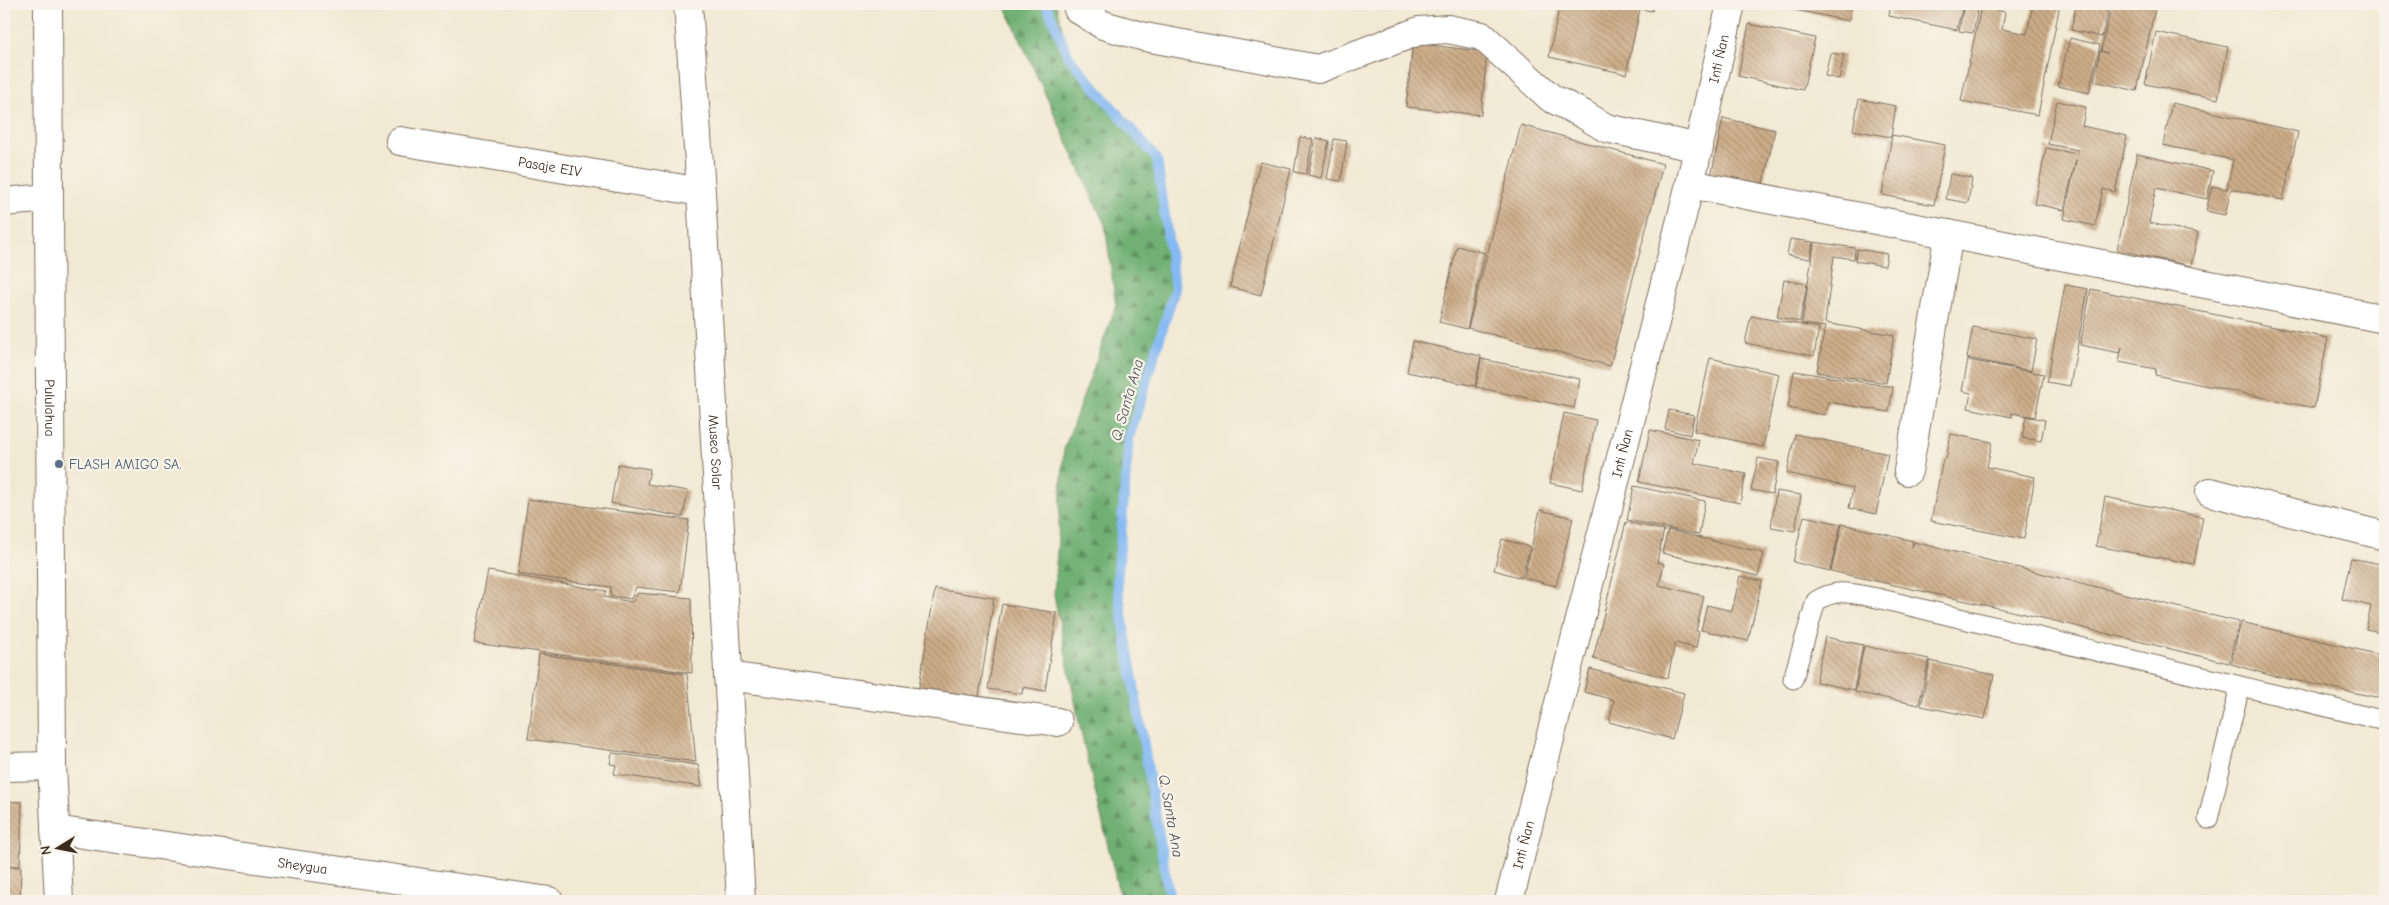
<svg xmlns="http://www.w3.org/2000/svg" width="2389" height="905" viewBox="0 0 2389 905" font-family="'Comic Neue',sans-serif">
	<style>
		.forest { fill: url(#forest-firs); stroke: #566d48 }
		.lines { fill: none; stroke-linecap: round; stroke-linejoin: round }
		.stream { stroke: #85b9f3; stroke-width: 10 }
		.building { fill: url(#building-back-hatch) }
		.service-casing { stroke: #7b6d5d; stroke-width: 21 }
		.minor-casing { stroke: #7b6d5d; stroke-width: 30 }
		.tertiary-casing { stroke: #7b6d5d; stroke-width: 30 }
		.service { stroke: #fff; stroke-width: 19 }
		.minor { stroke: #fff; stroke-width: 28 }
		.tertiary { stroke: #fff; stroke-width: 28 }
		.service-dot { fill: #5c6f8a; stroke: #f7f3e8; stroke-width: 2 }
		.labels { text-anchor: middle; stroke-width: 4.5; stroke-linejoin: round; paint-order: stroke }
		.street-label { font-size: 14px; fill: #3b2a1e; stroke: #f7f3e8 }
		.service-label { font-size: 14px; fill: #4e5e75; stroke: #f7f3e8; text-anchor: start }
		.water-label { font-size: 15px; font-style: italic; fill: #51555e; stroke: #f7f3e8 }
	</style>
	<defs>
		<pattern id="forest-firs" width="22" height="20" patternUnits="userSpaceOnUse" patternTransform="scale(1.25)"><rect width="22" height="20" fill="#70b073"/><path d="M5 1l3.5 6h-7zM16 11l3.5 6h-7z" fill="#5d8f5e"/></pattern>
		<pattern id="building-back-hatch" width="6" height="6" patternUnits="userSpaceOnUse" patternTransform="scale(1.25)"><rect width="6" height="6" fill="#cdad8a"/><path d="M-1 5l2 2M0 0l6 6M5-1l2 2" fill="none" stroke="#a88d70"/></pattern>
	</defs>
	<rect width="100%" height="100%" fill="#f7f3e8"/>
	<filter id="ink" filterUnits="userSpaceOnUse"><feTurbulence type="fractalNoise" baseFrequency=".02" numOctaves="2"/><feDisplacementMap in="SourceGraphic" scale="10" xChannelSelector="R" yChannelSelector="G"/><feConvolveMatrix kernelMatrix="1 2 1 2 8 2 1 2 1" color-interpolation-filters="sRGB"/></filter>
	<filter id="wash" filterUnits="userSpaceOnUse"><feTurbulence type="fractalNoise" baseFrequency=".0096" numOctaves="4" result="noise"/><feDisplacementMap in="SourceGraphic" scale="20" xChannelSelector="R" yChannelSelector="G"/><feGaussianBlur stdDeviation="1.12" result="paint"/><feColorMatrix in="noise" values="0 0 0 0 0 0 0 0 0 0 0 0 0 0 0 0 0 1.4 0 .05"/><feComposite in="paint" operator="in"/></filter>
	<g filter="url(#wash)">
		<rect width="100%" height="100%" fill="#f2e9d3"/>
		<!-- forest -->
		<path class="forest" d="M 1004,4 L 1056,4 L 1069,57 L 1157,159 L 1175,289 L 1129,438 L 1117,584 L 1170,901 L 1121,901 L 1081,732 L 1054,595 L 1064,449 L 1116,306 L 1105,225 Z"/>
		<g class="lines">
			<!-- stream -->
			<path class="stream" d="M 1046,4 L 1069,57 L 1157,159 L 1175,289 L 1129,438 L 1117,584 L 1170,901"/>
		</g>
		<g id="blocks">
			<!-- building -->
			<path class="building" d="M 1560,4 L 1654,4 L 1652,11 L 1640,9 L 1626,74 L 1549,57 Z
				M 1767,4 L 1852,4 L 1849,21 Z
				M 1891,4 L 1963,4 L 1957,30 L 1889,16 Z
				M 1964,4 L 1979,4 L 1973,33 L 1959,31 Z
				M 2033,4 L 2060,4 L 2038,115 L 1961,101 L 1981,7 L 2005,12 L 2002,29 L 2027,34 Z
				M 2076,4 L 2110,4 L 2102,37 L 2071,30 Z
				M 2112,4 L 2156,4 L 2137,91 L 2094,81 L 2100,51 L 2108,53 L 2101,51 Z
				M 1749,24 L 1815,38 L 1803,90 L 1738,76 Z
				M 2156,32 L 2228,47 L 2218,99 L 2145,84 Z
				M 2070,38 L 2100,45 L 2089,93 L 2058,86 Z
				M 1413,43 L 1487,52 L 1481,115 L 1406,107 Z
				M 1830,53 L 1844,55 L 1839,79 L 1825,76 Z
				M 1859,99 L 1896,106 L 1891,137 L 1853,130 Z
				M 2057,101 L 2086,107 L 2082,126 L 2127,136 L 2115,192 L 2103,189 L 2095,226 L 2064,219 L 2076,160 L 2064,210 L 2035,204 L 2046,148 L 2077,154 L 2078,150 L 2048,144 Z
				M 2172,103 L 2298,132 L 2283,200 L 2231,189 L 2225,215 L 2206,211 L 2212,186 L 2227,189 L 2233,160 L 2163,145 Z
				M 1723,118 L 1775,130 L 1761,193 L 1710,182 Z
				M 1521,125 L 1663,164 L 1610,366 L 1468,328 Z
				M 1892,135 L 1945,145 L 1934,205 L 1882,195 Z
				M 1300,137 L 1313,139 L 1306,174 L 1294,172 Z
				M 1316,138 L 1329,141 L 1321,178 L 1308,175 Z
				M 1334,139 L 1347,141 L 1341,181 L 1327,179 Z
				M 2137,154 L 2213,171 L 2207,199 L 2156,188 L 2149,223 L 2198,233 L 2191,266 L 2117,250 Z
				M 1260,162 L 1291,169 L 1261,295 L 1230,287 Z
				M 1950,174 L 1972,178 L 1968,203 L 1946,199 Z
				M 1790,239 L 1813,242 L 1810,259 L 1787,255 Z
				M 1814,242 L 1855,248 L 1854,259 L 1834,256 L 1825,323 L 1894,335 L 1886,383 L 1817,372 L 1825,327 L 1802,324 Z
				M 1457,246 L 1485,253 L 1467,329 L 1439,322 Z
				M 1857,249 L 1887,254 L 1885,266 L 1855,261 Z
				M 1784,280 L 1807,284 L 1800,322 L 1777,317 Z
				M 2065,285 L 2088,289 L 2070,386 L 2047,382 Z
				M 2091,289 L 2328,338 L 2314,408 L 2155,375 L 2156,369 L 2119,362 L 2122,347 L 2120,353 L 2080,345 Z
				M 1751,316 L 1819,328 L 1814,356 L 1745,343 Z
				M 1973,327 L 2037,339 L 2031,371 L 1967,358 Z
				M 1413,341 L 1481,356 L 1475,386 L 1407,372 Z
				M 1710,358 L 1779,374 L 1763,447 L 1694,431 Z
				M 1481,359 L 1580,379 L 1574,408 L 1476,387 Z
				M 1968,360 L 2044,374 L 2035,417 L 2012,413 L 2012,417 L 1968,408 L 1971,393 L 1962,391 Z
				M 1794,371 L 1893,387 L 1889,412 L 1828,402 L 1825,415 L 1788,408 Z
				M 1669,410 L 1694,415 L 1690,435 L 1665,429 Z
				M 1564,413 L 1596,420 L 1582,490 L 1550,483 Z
				M 2026,416 L 2045,420 L 2041,441 L 2022,438 Z
				M 1650,430 L 1699,440 L 1694,463 L 1746,474 L 1740,503 L 1639,482 Z
				M 1795,434 L 1888,454 L 1876,514 L 1849,508 L 1853,488 L 1787,473 Z
				M 1951,434 L 1992,442 L 1987,467 L 2035,477 L 2024,539 L 1931,521 L 1943,459 L 1946,459 Z
				M 1758,458 L 1779,462 L 1772,494 L 1751,490 Z
				M 618,464 L 650,469 L 647,484 L 688,491 L 683,517 L 611,503 Z
				M 1634,486 L 1705,501 L 1699,535 L 1627,520 Z
				M 1776,491 L 1801,495 L 1795,531 L 1771,527 Z
				M 2105,497 L 2203,517 L 2194,564 L 2096,546 Z
				M 528,499 L 689,520 L 680,592 L 636,587 L 631,599 L 610,596 L 611,587 L 518,574 Z
				M 1540,510 L 1573,518 L 1556,586 L 1524,578 Z
				M 1804,516 L 1841,524 L 1830,571 L 1793,562 Z
				M 1626,522 L 1664,530 L 1657,562 L 1664,564 L 1659,585 L 1704,596 L 1696,631 L 1699,632 L 1696,648 L 1675,643 L 1668,678 L 1593,659 Z
				M 1842,524 L 1913,541 L 1912,547 L 1914,542 L 2239,622 L 2229,663 L 2034,616 L 1831,571 Z
				M 1668,530 L 1764,553 L 1758,576 L 1662,553 Z
				M 1502,539 L 1530,547 L 1522,578 L 1494,570 Z
				M 2351,558 L 2385,565 L 2385,633 L 2366,629 L 2371,606 L 2342,599 Z
				M 488,571 L 606,591 L 604,597 L 632,602 L 638,593 L 691,598 L 692,673 L 474,643 Z
				M 1740,576 L 1762,581 L 1748,641 L 1701,630 L 1707,605 L 1732,611 Z
				M 935,589 L 994,598 L 978,703 L 918,693 Z
				M 1002,604 L 1057,613 L 1045,691 L 1023,687 L 1022,694 L 988,689 Z
				M 2241,622 L 2385,656 L 2385,699 L 2269,675 L 2231,664 Z
				M 1825,637 L 1863,645 L 1854,690 L 1816,682 Z
				M 1864,646 L 1929,659 L 1919,705 L 1855,692 Z
				M 539,654 L 687,674 L 696,762 L 528,739 Z
				M 1930,661 L 1994,675 L 1985,719 L 1921,706 Z
				M 1590,669 L 1684,693 L 1672,739 L 1609,722 L 1614,700 L 1584,692 Z
				M 612,753 L 698,765 L 702,787 L 614,774 L 616,765 L 610,764 Z
				M 4,801 L 22,802 L 20,866 L 4,865 Z
				M 4,867 L 21,867 L 20,901 L 4,901 Z"/>
		</g>
	</g>
	<g filter="url(#ink)">
		<use href="#blocks" fill-opacity="0" stroke="#7b6d5d" stroke-width="1"/>
		<g class="lines">
			<!-- service casing -->
			<g class="service-casing">
				<path id="service" d="M 1793,679 L 1816,601 C 1838,587 1853,594 1877,598 L 2385,721
					M 2208,819 L 2240,686"/>
			</g>
			<!-- minor casing -->
			<g class="minor-casing">
				<g id="minor">
					<path id="s1" d="M 688,4 L 701,192 L 741,901"/>
					<path d="M 1077,4 L 1078,9 L 1103,25 L 1145,37 L 1318,69 L 1419,31 L 1448,29 L 1482,36 L 1551,98 L 1583,114 L 1606,128 L 1699,148"/>
					<path id="s2" d="M 400,141 L 701,192"/>
					<path d="M 1690,184 L 2385,319"/>
					<path d="M 4,202 L 48,198"/>
					<path d="M 1908,471 L 1949,234"/>
					<path d="M 2210,492 L 2385,536"/>
					<path d="M 728,676 L 1058,722"/>
					<path d="M 4,767 L 52,766"/>
					<path id="s3" d="M 55,830 L 549,901"/>
					<path id="s4" d="M 1509,901 L 1690,184 L 1731,4"/>
				</g>
			</g>
			<!-- tertiary casing -->
			<g class="tertiary-casing">
				<g id="tertiary">
					<path id="s5" d="M 48,4 L 52,766 L 59,901"/>
				</g>
			</g>
			<!-- service -->
			<use href="#service" class="service"/>
			<!-- minor -->
			<use href="#minor" class="minor"/>
			<!-- tertiary -->
			<use href="#tertiary" class="tertiary"/>
		</g>
	</g>
	<!-- markers -->
	<circle class="service-dot" cx="59" cy="464" r="5"/>
	<g class="labels">
		<!-- street labels -->
		<g class="street-label">
			<text dy="5" stroke="none"><textPath href="#s4" startOffset="868">Inti Ñan</textPath></text>
			<text dy="5" stroke="none"><textPath href="#s2" startOffset="152">Pasaje EIV</textPath></text>
			<text dy="5" stroke="none"><textPath href="#s5" startOffset="404">Pululahua</textPath></text>
			<text dy="5" stroke="none"><textPath href="#s1" startOffset="449">Museo Solar</textPath></text>
			<text dy="5" stroke="none"><textPath href="#s4" startOffset="462">Inti Ñan</textPath></text>
			<text dy="5" stroke="none"><textPath href="#s4" startOffset="58">Inti Ñan</textPath></text>
			<text dy="5" stroke="none"><textPath href="#s3" startOffset="250">Sheygua</textPath></text>
		</g>
		<!-- service labels -->
		<g class="service-label">
			<text x="69" y="469">FLASH AMIGO SA.</text>
		</g>
		<!-- water labels -->
		<g class="water-label">
			<text transform="translate(1127 400) rotate(-74)" y="5">Q. Santa Ana</text>
			<text transform="translate(1171 816) rotate(80)" y="5">Q. Santa Ana</text>
		</g>
	</g>
	<!-- margin -->
	<rect width="2389" height="905" fill="none" stroke="#f7f3e8" stroke-width="20"/>
	<!-- north arrow -->
	<g transform="translate(58 848) rotate(260)" stroke="#f7f3e8" stroke-width="4" paint-order="stroke">
	<path d="M0-4L9 19L0 12L-9 19Z" fill="#3b2a1e"/>
	<text y="-8" font-size="14" font-weight="bold" text-anchor="middle" fill="#3b2a1e">N</text>
	</g>
</svg>
